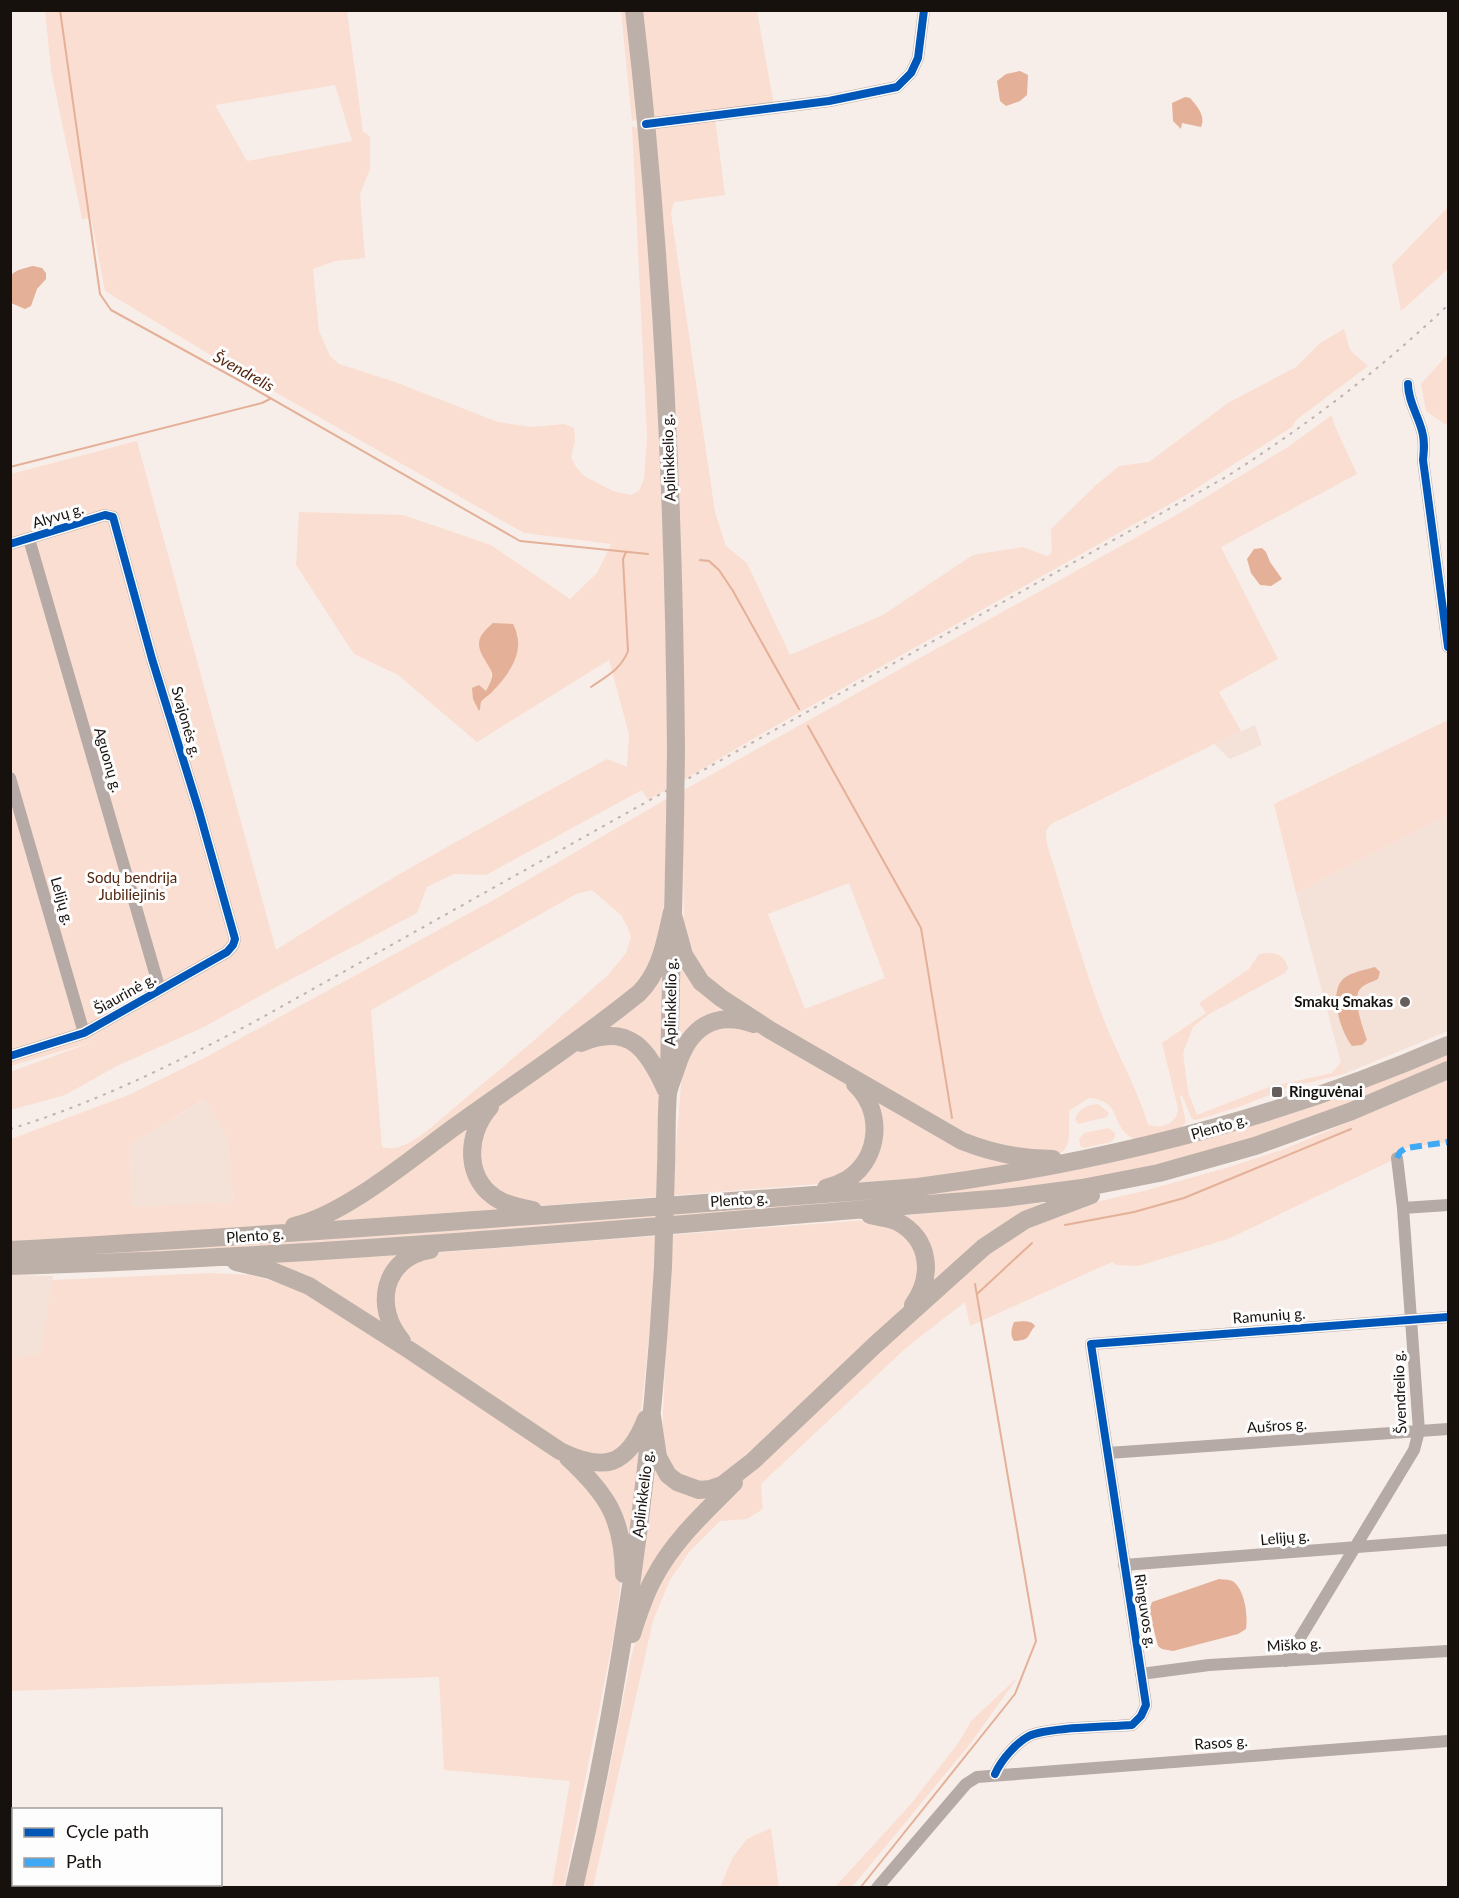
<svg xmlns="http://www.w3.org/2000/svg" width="1459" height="1898" viewBox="0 0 1459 1898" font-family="Lato,sans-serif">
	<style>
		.built { fill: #f4e1d8 }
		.green { fill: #f9ded1; fill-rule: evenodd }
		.water { fill: #e4b098 }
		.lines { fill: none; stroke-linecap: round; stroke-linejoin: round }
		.stream { stroke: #e4b098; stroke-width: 2 }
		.minor { stroke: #b5aaa5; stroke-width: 12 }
		.highway { stroke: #bcb0a9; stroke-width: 18 }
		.rail { stroke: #bcb2ae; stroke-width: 2; stroke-dasharray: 3 6; stroke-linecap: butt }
		.highway-bridge { stroke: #bcb0a9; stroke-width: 18 }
		.quiet { stroke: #3fa9f5; stroke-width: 6; stroke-dasharray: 12 6; stroke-linecap: butt }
		.cycleway-casing { stroke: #fdfdfd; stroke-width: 11 }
		.cycleway { stroke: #0057b8; stroke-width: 8 }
		.poi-dot { fill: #665e5b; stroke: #fdfdfd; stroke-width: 2 }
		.labels { text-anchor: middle; stroke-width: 6; stroke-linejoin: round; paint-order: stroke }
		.street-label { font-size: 15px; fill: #17110e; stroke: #fdfdfd }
		.park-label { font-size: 15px; fill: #542710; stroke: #fdfdfd }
		.poi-label { font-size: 15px; font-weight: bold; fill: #17110e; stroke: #fdfdfd; text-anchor: end }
		.water-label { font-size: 16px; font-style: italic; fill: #53260f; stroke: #fdfdfd }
	</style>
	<rect width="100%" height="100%" fill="#f8eee9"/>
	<!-- built -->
	<path class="built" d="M 1255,725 L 1262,745 L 1230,759 L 1214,744 Z
		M 1448,815 L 1448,1031 L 1344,1074 L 1296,893 Z
		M 206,1099 L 228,1138 L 233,1203 L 131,1207 L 130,1145 Z
		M 11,1275 L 53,1276 L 41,1351 L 37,1354 L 11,1359 Z"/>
	<!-- green -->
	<path class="green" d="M 45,11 L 347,11 L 363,132 L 370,136 L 370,169 L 360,194 L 365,258 L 335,261 L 313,269 L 319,331 L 330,356 L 339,364 L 395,382 L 498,422 L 531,427 L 564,424 L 574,428 L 575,441 L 571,457 L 576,467 L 584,476 L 613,491 L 631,495 L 639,491 L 644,479 L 647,438 L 632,126 L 640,129 L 663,446 L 669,788 L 648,800 L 642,790 L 486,875 L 454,874 L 427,887 L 417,913 L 267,992 L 204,1027 L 117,1066 L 65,1095 L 11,1110 L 10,1072 L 95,1041 L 11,1066 L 11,474 L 137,441 L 276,950 C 383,880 495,820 607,759 L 627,767 L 629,734 L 609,660 L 477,742 L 398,675 L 354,654 L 296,565 L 299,512 L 403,515 L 491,545 L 570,599 L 597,573 L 611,544 L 524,533 L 227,365 L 105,291 L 91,218 L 82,219 L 51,70 ZM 335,85 L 352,141 L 247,161 L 215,105 ZM 493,623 L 501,624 L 518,634 C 520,661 501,684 481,701 L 491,679 Z
		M 621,11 L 628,11 L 638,117 L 634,121 L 632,121 Z
		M 640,11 L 757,11 L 775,111 L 715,118 L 725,195 L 674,202 L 671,213 L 715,512 L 726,546 L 747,563 L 790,655 L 883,615 L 973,555 L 1023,547 L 1047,556 L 1052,553 L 1051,529 L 1095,486 L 1119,466 L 1149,462 L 1228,403 L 1296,367 L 1320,343 L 1344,329 L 1350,350 L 1368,366 L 1296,420 L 1292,427 L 1186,495 L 756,737 L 682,781 Z
		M 1448,207 L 1448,269 L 1401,311 L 1392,265 Z
		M 1448,354 L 1448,424 L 1446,425 L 1426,411 L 1421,384 Z
		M 1332,415 L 1334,424 L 1357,474 L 1221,547 L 1278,659 L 1219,692 L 1241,731 L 1051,824 L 1046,831 L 1047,844 C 1065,901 1081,959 1102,1015 C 1116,1052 1136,1086 1148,1124 C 1161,1131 1179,1122 1178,1108 L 1162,1043 L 1206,1013 L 1199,1003 L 1249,969 L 1259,954 C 1274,952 1283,952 1288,968 L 1285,973 L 1209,1014 L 1193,1027 L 1183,1053 L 1188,1092 L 1197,1115 L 1269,1087 L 1332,1073 L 1341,1062 L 1344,1074 L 1287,1088 L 1239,1107 L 1200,1119 L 1194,1120 L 1191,1117 L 1182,1095 L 1180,1096 L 1186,1122 L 1180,1128 L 1137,1140 C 1108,1129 1125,1101 1089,1098 L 1070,1110 C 1066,1126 1076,1146 1057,1155 L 1000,1152 L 745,1009 L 700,974 L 684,928 L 682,791 L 1178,514 L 1288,447 ZM 849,883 L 885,978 L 805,1009 L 768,914 Z
		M 1448,720 L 1448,815 L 1296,893 L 1274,804 Z
		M 668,798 L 663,924 L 654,967 L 623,1001 L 329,1208 L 282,1225 L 11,1245 L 11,1139 L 131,1094 L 210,1055 L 497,898 ZM 592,890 L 621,915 L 627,926 L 631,937 L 626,953 L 608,975 L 538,1037 L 428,1130 C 416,1139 398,1153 382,1147 L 371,1010 L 576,894 ZM 205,1099 L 228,1138 L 233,1202 L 131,1207 L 130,1145 Z
		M 678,954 L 735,1015 L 676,1053 Z
		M 665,966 L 663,1072 L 653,1055 L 596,1031 Z
		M 745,1025 L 841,1080 L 865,1102 L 868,1153 L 831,1183 L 537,1206 L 522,1204 L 482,1178 L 476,1143 L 490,1113 L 506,1099 L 565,1058 L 597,1040 L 629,1045 L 657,1084 L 674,1174 L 682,1071 L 703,1032 Z
		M 1448,1050 L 1448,1066 L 1439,1071 L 1188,1161 L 1052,1187 L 294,1247 L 51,1260 L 11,1254 L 393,1234 L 1122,1158 Z
		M 1448,1080 L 1448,1142 L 1406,1148 L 1400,1152 L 1397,1158 L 1228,1239 L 1138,1266 L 1116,1265 L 1112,1262 L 970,1326 L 965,1302 L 907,1347 L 762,1483 L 761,1486 L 763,1509 L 747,1519 L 720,1521 L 690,1551 L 670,1580 L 653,1621 L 593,1887 L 582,1888 L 604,1798 L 631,1658 L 642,1617 L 685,1538 L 755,1467 L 977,1259 L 1028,1225 L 1087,1204 L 1144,1191 L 1229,1167 L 1287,1148 Z
		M 868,1092 L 1022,1164 L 935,1177 L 845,1186 L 867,1168 Z
		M 1098,1104 L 1109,1113 L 1107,1117 L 1078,1124 L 1075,1119 C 1079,1108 1087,1105 1098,1104 Z
		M 474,1120 L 466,1151 L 511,1211 L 309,1226 Z
		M 1109,1128 L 1115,1133 L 1115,1137 L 1111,1142 L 1084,1148 L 1080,1146 L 1079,1139 L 1084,1133 Z
		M 1063,1201 L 929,1292 L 933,1270 L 897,1216 Z
		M 866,1220 L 878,1221 L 910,1236 L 924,1271 L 909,1305 L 725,1479 L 695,1485 L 668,1468 L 662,1437 L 670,1257 L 657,1258 L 640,1424 L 622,1452 L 580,1456 L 404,1337 L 390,1295 L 404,1267 L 433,1253 Z
		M 410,1252 L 397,1260 L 387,1331 L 266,1263 Z
		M 211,1273 L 250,1275 L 301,1289 L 555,1453 L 603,1500 L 621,1570 L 620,1589 L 614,1634 L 564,1887 L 552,1887 L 570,1781 L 444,1770 L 439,1677 L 11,1691 L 11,1359 L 37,1354 L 41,1351 L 52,1280 Z
		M 642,1446 L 630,1552 L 582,1465 Z
		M 654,1458 L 662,1474 L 718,1494 L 637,1604 Z
		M 1018,1677 L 970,1744 L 852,1887 L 835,1887 L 910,1805 L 959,1742 L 971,1721 Z
		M 771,1828 L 779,1887 L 720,1887 L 733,1857 L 747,1839 Z"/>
	<!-- water -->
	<path class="water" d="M 1020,71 L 1028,75 L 1027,95 L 1020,101 L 1006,106 L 1000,101 L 997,81 L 1006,74 Z
		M 1185,97 L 1190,98 C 1197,106 1206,116 1201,127 L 1182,123 L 1181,129 L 1173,121 L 1172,103 Z
		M 33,266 L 42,268 L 46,273 L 46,279 L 37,289 L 31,306 L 25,309 L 11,303 C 10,275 4,273 33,266 Z
		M 1262,548 L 1266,552 L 1270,562 L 1282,579 L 1271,586 L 1260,585 L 1251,573 L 1247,559 L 1254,549 Z
		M 493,623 L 513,624 C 527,650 510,673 492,692 C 489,695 483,699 481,702 C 480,705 481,708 479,711 L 473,699 L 472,688 L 479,685 L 486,691 C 488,686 493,679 492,673 C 491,669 487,664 485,660 C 474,643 479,635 493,623 Z
		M 1375,967 L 1380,972 L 1378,979 C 1373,982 1366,983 1361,988 C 1351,996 1363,1028 1367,1040 L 1362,1045 L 1352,1046 C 1341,1032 1328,994 1343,979 C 1351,972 1365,970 1375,967 Z
		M 1014,1322 C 1021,1321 1032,1320 1035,1326 C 1026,1337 1031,1340 1014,1341 C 1010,1335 1011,1329 1014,1322 Z
		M 1219,1579 C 1224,1580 1230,1579 1234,1582 C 1245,1591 1248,1616 1246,1629 L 1238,1634 L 1173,1651 L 1162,1649 L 1158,1646 L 1149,1611 L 1152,1602 Z"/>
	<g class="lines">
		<!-- stream -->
		<path class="stream" d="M 60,10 L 100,294 L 111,310 L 244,383 L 520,541 L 648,554
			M 10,467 L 262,403 L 270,399
			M 700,560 L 709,561 L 719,570 L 733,591 L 799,709
			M 591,687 C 607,676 621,669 628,651 L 623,559 L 626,552
			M 808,726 L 921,928 L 952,1118
			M 1065,1225 L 1134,1212 L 1184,1198 L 1351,1129
			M 977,1294 L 1032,1243
			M 860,1888 L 1015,1694 L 1036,1641 L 975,1284"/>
		<!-- minor -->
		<path class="minor" d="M 646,124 L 829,101 L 897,87 L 911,73 L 918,58 L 924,10
			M 1408,384 C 1408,401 1418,415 1422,431 C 1425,441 1424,450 1423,460 L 1448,647
			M 29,539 L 160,990
			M 10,544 L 105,515 L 113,517 L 152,659 L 199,811 L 235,939 L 233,945 L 227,952 L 84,1033 L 10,1056
			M 10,778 L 84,1033
			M 1403,1208 L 1448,1205
			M 1108,1453 L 1448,1429
			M 1124,1565 L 1448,1540
			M 1286,1661 L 1414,1450 L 1419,1431 L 1403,1208 L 1397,1158
			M 1141,1674 L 1209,1665 L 1448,1651
			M 995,1774 C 1001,1760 1016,1743 1029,1736 C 1047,1727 1110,1727 1132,1725 L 1141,1716 L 1146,1705 L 1091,1344 L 1448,1317
			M 877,1888 L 966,1784 L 977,1777 L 1448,1741"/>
		<!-- highway -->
		<path class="highway" d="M 634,10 C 663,256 674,503 676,750
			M 675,822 L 673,915 L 684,955 L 701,982 L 721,998 L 770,1030 L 962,1141 C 992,1153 1020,1159 1053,1159
			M 581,1043 C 630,1022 648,1050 666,1090
			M 669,1072 L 672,940
			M 490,1107 C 465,1135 464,1182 501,1201 C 511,1206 522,1208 533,1210
			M 666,1167 C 667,1143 666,1117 668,1093 C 670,1084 674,1075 677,1066 C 689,1028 714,1010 754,1024
			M 826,1188 C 833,1186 841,1183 848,1179 C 881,1156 883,1111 855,1084
			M 870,1215 C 879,1217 890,1218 898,1222 C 931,1240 933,1277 913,1305
			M 294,1226 C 343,1216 412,1158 453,1128 C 515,1083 579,1042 639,993 C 661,971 665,942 672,912
			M 10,1250 C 313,1233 615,1210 918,1187 C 1102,1163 1278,1119 1448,1045
			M 236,1262 L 270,1270 L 309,1286 L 411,1351 L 560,1451 C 604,1472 627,1467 646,1419
			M 10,1266 C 343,1256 673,1224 1004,1198 L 1082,1188 L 1159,1173 L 1255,1146 L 1352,1111 L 1448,1070
			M 402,1341 C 373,1307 383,1258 430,1250
			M 652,1416 L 658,1457 L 668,1475 L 677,1482 L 699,1490 L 710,1489 L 722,1485 L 753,1461 L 875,1345 L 984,1247 L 1025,1220 L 1091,1195
			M 568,1458 C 607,1494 623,1518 624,1574
			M 632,1634 C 638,1615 644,1596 654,1578 C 673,1541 705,1512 734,1483
			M 574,1888 C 622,1683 651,1475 663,1266"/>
		<!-- rail -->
		<path class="rail" d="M 10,1129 C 96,1103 175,1063 254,1022 L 1226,477 C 1306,426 1380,370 1448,305"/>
		<!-- highway-bridge -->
		<path class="highway-bridge" d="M 675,822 L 676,750
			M 663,1266 L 666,1167"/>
		<!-- quiet -->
		<path class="quiet" d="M 1397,1158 L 1400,1152 L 1406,1148 L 1448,1142"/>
		<!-- cycleway casing -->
		<g class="cycleway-casing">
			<path id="cycleway" d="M 646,124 L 829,101 L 897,87 L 911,73 L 918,58 L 924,10
				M 1408,384 C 1408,401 1418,415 1422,431 C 1425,441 1424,450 1423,460 L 1448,647
				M 10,544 L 105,515 L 113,517 L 152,659 L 199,811 L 235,939 L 233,945 L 227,952 L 84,1033 L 10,1056
				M 995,1774 C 1001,1760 1016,1743 1029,1736 C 1047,1727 1110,1727 1132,1725 L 1141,1716 L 1146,1705 L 1091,1344 L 1448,1317"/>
		</g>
		<!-- cycleway -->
		<use href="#cycleway" class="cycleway"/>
	</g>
	<!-- markers -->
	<g class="poi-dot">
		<circle cx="1405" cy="1002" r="6"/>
		<rect x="1271" y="1086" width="12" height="12" rx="3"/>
	</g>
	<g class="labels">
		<!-- street labels -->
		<g class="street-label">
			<text transform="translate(669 458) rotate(-92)" y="5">Aplinkkelio g.</text>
			<text transform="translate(58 516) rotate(-17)" y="5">Alyvų g.</text>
			<text transform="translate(186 722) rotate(74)" y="5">Svajonės g.</text>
			<text transform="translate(108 760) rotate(74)" y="5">Aguonų g.</text>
			<text transform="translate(62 901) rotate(74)" y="5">Lelijų g.</text>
			<text transform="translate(125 994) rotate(-29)" y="5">Šiaurinė g.</text>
			<text transform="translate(671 1002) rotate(-89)" y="5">Aplinkkelio g.</text>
			<text transform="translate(1219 1127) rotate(-16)" y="5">Plento g.</text>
			<text transform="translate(739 1200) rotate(-4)" y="5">Plento g.</text>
			<text transform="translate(255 1236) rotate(-4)" y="5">Plento g.</text>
			<text transform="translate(1269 1316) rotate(-4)" y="5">Ramunių g.</text>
			<text transform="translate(1400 1392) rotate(-92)" y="5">Švendrelio g.</text>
			<text transform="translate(1277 1426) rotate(-4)" y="5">Aušros g.</text>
			<text transform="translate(643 1494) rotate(-83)" y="5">Aplinkkelio g.</text>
			<text transform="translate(1285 1538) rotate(-5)" y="5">Lelijų g.</text>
			<text transform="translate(1145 1611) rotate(81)" y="5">Ringuvos g.</text>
			<text transform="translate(1294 1645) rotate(-3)" y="5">Miško g.</text>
			<text transform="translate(1221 1743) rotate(-4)" y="5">Rasos g.</text>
		</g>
		<!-- park labels -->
		<g class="park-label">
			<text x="132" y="883">Sodų bendrija<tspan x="132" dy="17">Jubiliejinis</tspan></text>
		</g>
		<!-- poi labels -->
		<g class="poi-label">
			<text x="1393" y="1007">Smakų Smakas</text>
			<text x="1289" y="1097" text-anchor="start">Ringuvėnai</text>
		</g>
		<!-- water labels -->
		<g class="water-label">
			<text transform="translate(244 371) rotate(29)" y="6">Švendrelis</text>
		</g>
	</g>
	<!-- border -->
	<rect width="1459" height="1898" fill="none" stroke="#17110e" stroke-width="24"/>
	<!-- legend -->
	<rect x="12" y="1808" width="210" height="78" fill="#fdfdfd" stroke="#a19f9d" stroke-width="1.5"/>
	<rect x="24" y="1828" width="30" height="9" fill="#0057b8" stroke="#a19f9d" stroke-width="1.5"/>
	<text x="66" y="1838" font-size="18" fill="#17110e">Cycle path</text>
	<rect x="24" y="1858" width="30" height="9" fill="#3fa9f5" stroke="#a19f9d" stroke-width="1.5"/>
	<text x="66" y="1868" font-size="18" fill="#17110e">Path</text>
</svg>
